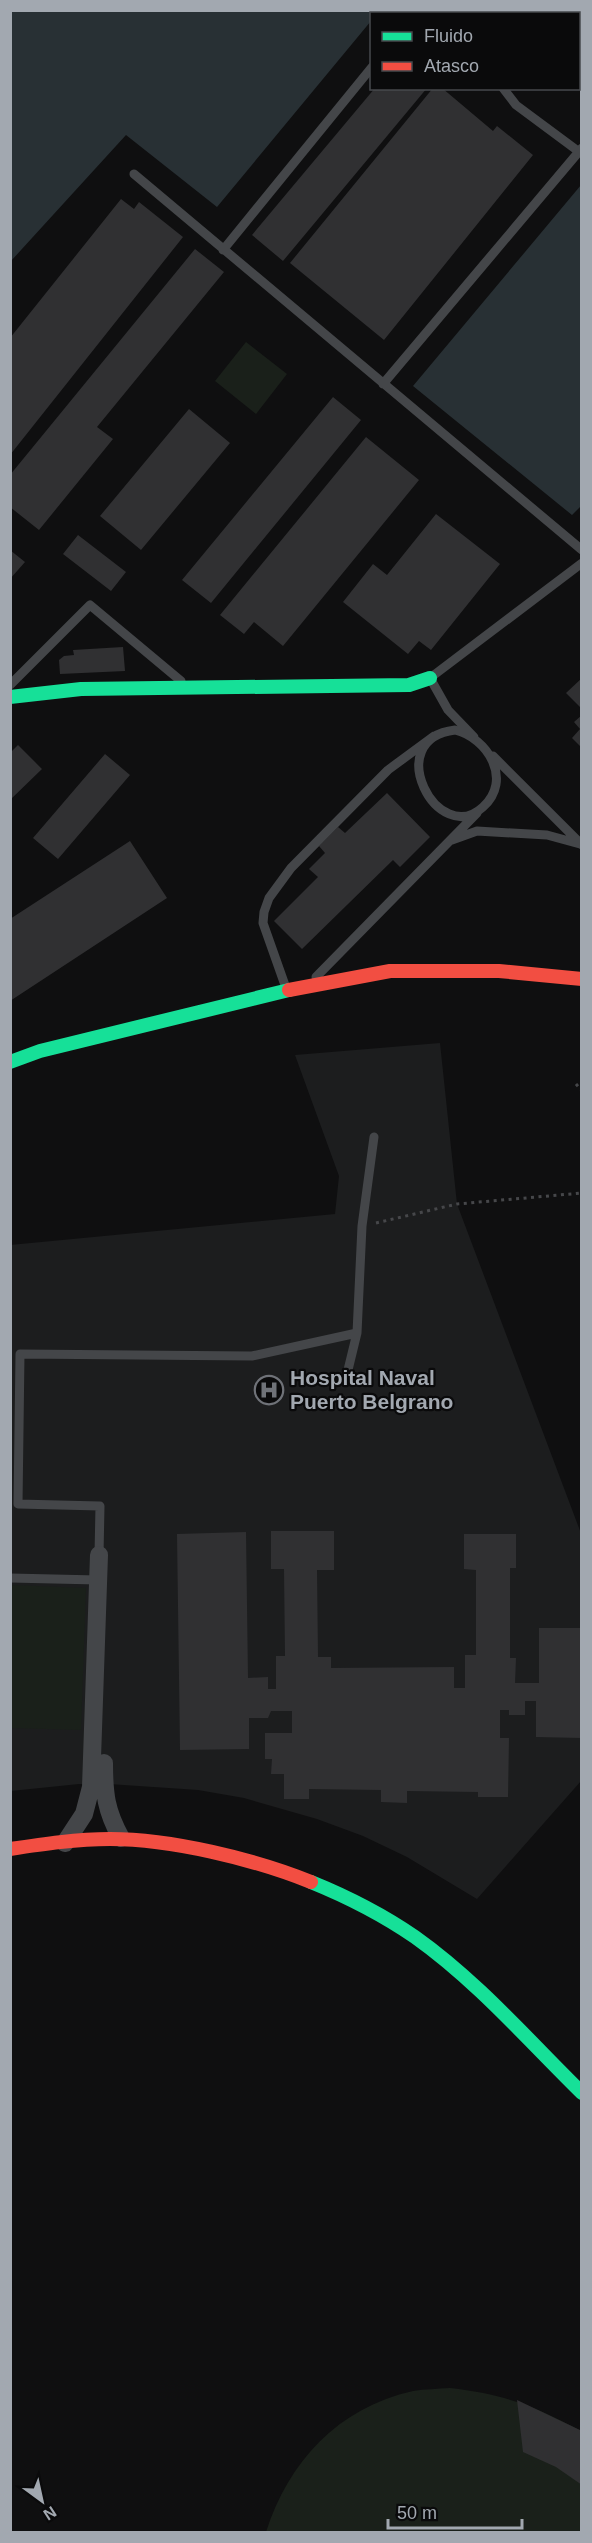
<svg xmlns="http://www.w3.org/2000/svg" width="592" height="2543" viewBox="0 0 592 2543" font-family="Helvetica,sans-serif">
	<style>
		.built { fill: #1c1d1e }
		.green { fill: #1a201a }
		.water { fill: #283034 }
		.building { fill: #303032 }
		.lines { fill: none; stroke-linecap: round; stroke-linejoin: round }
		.path { stroke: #46474a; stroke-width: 3; stroke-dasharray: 3 4.5; stroke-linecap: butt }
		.lane { stroke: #444649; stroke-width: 9 }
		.street { stroke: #444649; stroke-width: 18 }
		.fast { stroke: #16e098; stroke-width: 14 }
		.jam { stroke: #f24e42; stroke-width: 14 }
		.labels { text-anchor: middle; stroke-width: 4.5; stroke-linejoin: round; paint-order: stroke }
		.poi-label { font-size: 21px; font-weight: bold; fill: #a2a8b0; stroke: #0a0a0b; text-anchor: start }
	</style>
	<rect width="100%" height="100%" fill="#0f0f10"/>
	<!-- built -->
	<path class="built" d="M 440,1043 L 457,1204 L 582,1536 L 581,1781 L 477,1899 L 407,1857 L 363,1836 L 317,1819 L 244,1798 L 198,1790 L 109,1784 L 79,1784 L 11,1791 L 10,1245 L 335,1214 L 339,1176 L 295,1055 Z"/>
	<!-- green -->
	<path class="green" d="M 246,342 L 287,374 L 256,414 L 215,381 Z
		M 11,1585 L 86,1588 L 81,1730 L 11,1728 Z
		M 450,2388 C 503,2394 535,2406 581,2431 L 581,2532 L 266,2532 C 289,2461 338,2408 413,2391 C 425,2389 438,2389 450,2388 Z"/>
	<!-- water -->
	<path class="water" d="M 11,10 L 380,10 L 381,11 L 378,13 L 372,14 L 371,21 L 217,207 L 126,135 L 11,261 Z
		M 581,185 L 582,505 L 572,515 L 413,386 Z"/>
	<!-- building -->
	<path class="building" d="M 517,10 L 582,10 L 582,55 L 578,58 L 578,14 L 521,14 Z
		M 375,88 L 427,88 L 283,261 L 252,235 Z
		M 433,88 L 442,88 L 493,131 L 497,126 L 533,155 L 384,340 L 290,263 Z
		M 121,199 L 134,209 L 139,202 L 183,237 L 10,455 L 10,338 Z
		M 195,249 L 224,272 L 97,427 L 113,439 L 39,530 L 10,507 L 10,475 Z
		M 333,397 L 361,420 L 211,603 L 182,580 Z
		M 189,409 L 230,443 L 141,550 L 100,516 Z
		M 366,437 L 419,480 L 283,646 L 254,622 L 244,634 L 220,615 Z
		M 436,514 L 500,564 L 431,650 L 419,641 L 408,654 L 343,602 L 373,564 L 387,575 Z
		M 78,535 L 126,572 L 111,591 L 63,554 Z
		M 10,550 L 25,562 L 10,579 Z
		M 123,647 L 125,671 L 60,674 L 59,660 L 64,656 L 74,655 L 73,650 Z
		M 582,678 L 582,709 L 566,693 Z
		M 582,715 L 582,748 L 572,738 L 580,729 L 574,722 Z
		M 18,745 L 42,769 L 10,800 L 10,753 Z
		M 105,754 L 130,775 L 58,859 L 33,838 Z
		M 387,793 L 430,837 L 400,867 L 393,860 L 302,949 L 274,921 L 318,877 L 309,869 L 325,853 L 319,846 L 338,827 L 345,833 Z
		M 130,841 L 167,898 L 10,1001 L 10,919 Z
		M 271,1531 L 334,1531 L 334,1570 L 317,1570 L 318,1657 L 331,1657 L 331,1668 L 454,1667 L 454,1688 L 465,1688 L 465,1655 L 476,1655 L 476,1570 L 464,1569 L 464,1534 L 516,1534 L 516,1568 L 510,1568 L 510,1658 L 516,1658 L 515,1683 L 539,1683 L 539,1628 L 582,1628 L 582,1738 L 536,1737 L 536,1701 L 525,1701 L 525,1715 L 509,1715 L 509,1710 L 500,1710 L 500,1738 L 509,1738 L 508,1797 L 478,1797 L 478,1792 L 407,1791 L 407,1803 L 381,1802 L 381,1790 L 309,1789 L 309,1799 L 284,1799 L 284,1774 L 271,1774 L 272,1759 L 265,1759 L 265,1733 L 292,1733 L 292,1711 L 271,1711 L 268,1718 L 249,1718 L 249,1749 L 180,1750 L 177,1534 L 246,1532 L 248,1678 L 268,1677 L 268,1689 L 276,1689 L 276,1656 L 285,1656 L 284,1569 L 271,1569 Z
		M 517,2400 L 582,2431 L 582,2485 L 556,2467 L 523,2452 Z"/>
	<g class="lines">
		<!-- path -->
		<path class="path" d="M 576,1084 L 582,1091
			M 376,1223 L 457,1204 L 582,1193"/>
		<!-- lane -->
		<path class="lane" d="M 430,14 L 434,10
			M 503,88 L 516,105 L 578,151
			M 134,174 L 582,550
			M 223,250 L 372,67
			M 383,384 L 582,148
			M 10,685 L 90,605 L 181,681
			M 455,730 C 488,738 513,780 483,807 C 438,849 380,739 455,730 Z
			M 474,737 L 448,710 L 430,678 L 582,563
			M 493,756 L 582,845
			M 452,840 L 477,831 L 547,835 L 580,844
			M 316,977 L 477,813
			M 286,988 L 263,923 L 264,912 L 269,898 L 291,868 L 388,770 L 434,736
			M 357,1333 L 362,1226 L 374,1137
			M 99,1555 L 100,1506 L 18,1504 L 20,1354 L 252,1356 L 357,1333 L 347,1374
			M 10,1578 L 98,1580"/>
		<!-- street -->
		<path class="street" d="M 104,1763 C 104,1794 106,1811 121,1838
			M 65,1843 L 84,1814 L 91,1787 L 99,1555"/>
		<!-- fast -->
		<path class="fast" d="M 10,697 L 81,689 L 409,685 L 430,678
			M 10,1062 L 40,1051 L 289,990
			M 311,1882 C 348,1897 383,1915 415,1937 C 477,1981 528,2040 582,2093"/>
		<!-- jam -->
		<path class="jam" d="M 289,990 L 390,971 L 499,971 L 582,979
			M 10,1849 C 43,1844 77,1839 110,1839 C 171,1839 254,1859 311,1882"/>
	</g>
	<!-- icons -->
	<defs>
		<g id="hospital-ring" transform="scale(1.5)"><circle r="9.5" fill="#0a0a0b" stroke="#6f7278" stroke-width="1.5"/><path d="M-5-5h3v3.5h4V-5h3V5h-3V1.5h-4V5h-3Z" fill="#6f7278"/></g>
	</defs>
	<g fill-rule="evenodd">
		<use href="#hospital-ring" x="269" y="1390"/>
	</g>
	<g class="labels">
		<!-- poi labels -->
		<g class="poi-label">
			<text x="290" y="1385">Hospital Naval<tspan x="290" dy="24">Puerto Belgrano</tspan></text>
		</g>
	</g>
	<!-- border -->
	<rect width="592" height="2543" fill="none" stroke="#a2a8b0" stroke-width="24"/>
	<!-- legend -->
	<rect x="370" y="12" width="210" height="78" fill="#0a0a0b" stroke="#47494d" stroke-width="1.5"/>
	<rect x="382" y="32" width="30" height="9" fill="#16e098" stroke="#47494d" stroke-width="1.5"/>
	<text x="424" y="42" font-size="18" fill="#a2a8b0">Fluido</text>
	<rect x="382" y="62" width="30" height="9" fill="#f24e42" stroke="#47494d" stroke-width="1.5"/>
	<text x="424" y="72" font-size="18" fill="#a2a8b0">Atasco</text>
	<!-- north arrow -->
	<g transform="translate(42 2501) rotate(147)" stroke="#0a0a0b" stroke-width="4.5" paint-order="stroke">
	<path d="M0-4.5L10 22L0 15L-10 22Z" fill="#a2a8b0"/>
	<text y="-9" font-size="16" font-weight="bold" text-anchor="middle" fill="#a2a8b0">N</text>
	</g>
	<!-- scale -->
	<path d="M388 2519v9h134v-9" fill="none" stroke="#a2a8b0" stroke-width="3"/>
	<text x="397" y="2519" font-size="18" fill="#a2a8b0" stroke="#0a0a0b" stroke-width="4.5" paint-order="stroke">50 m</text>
</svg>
